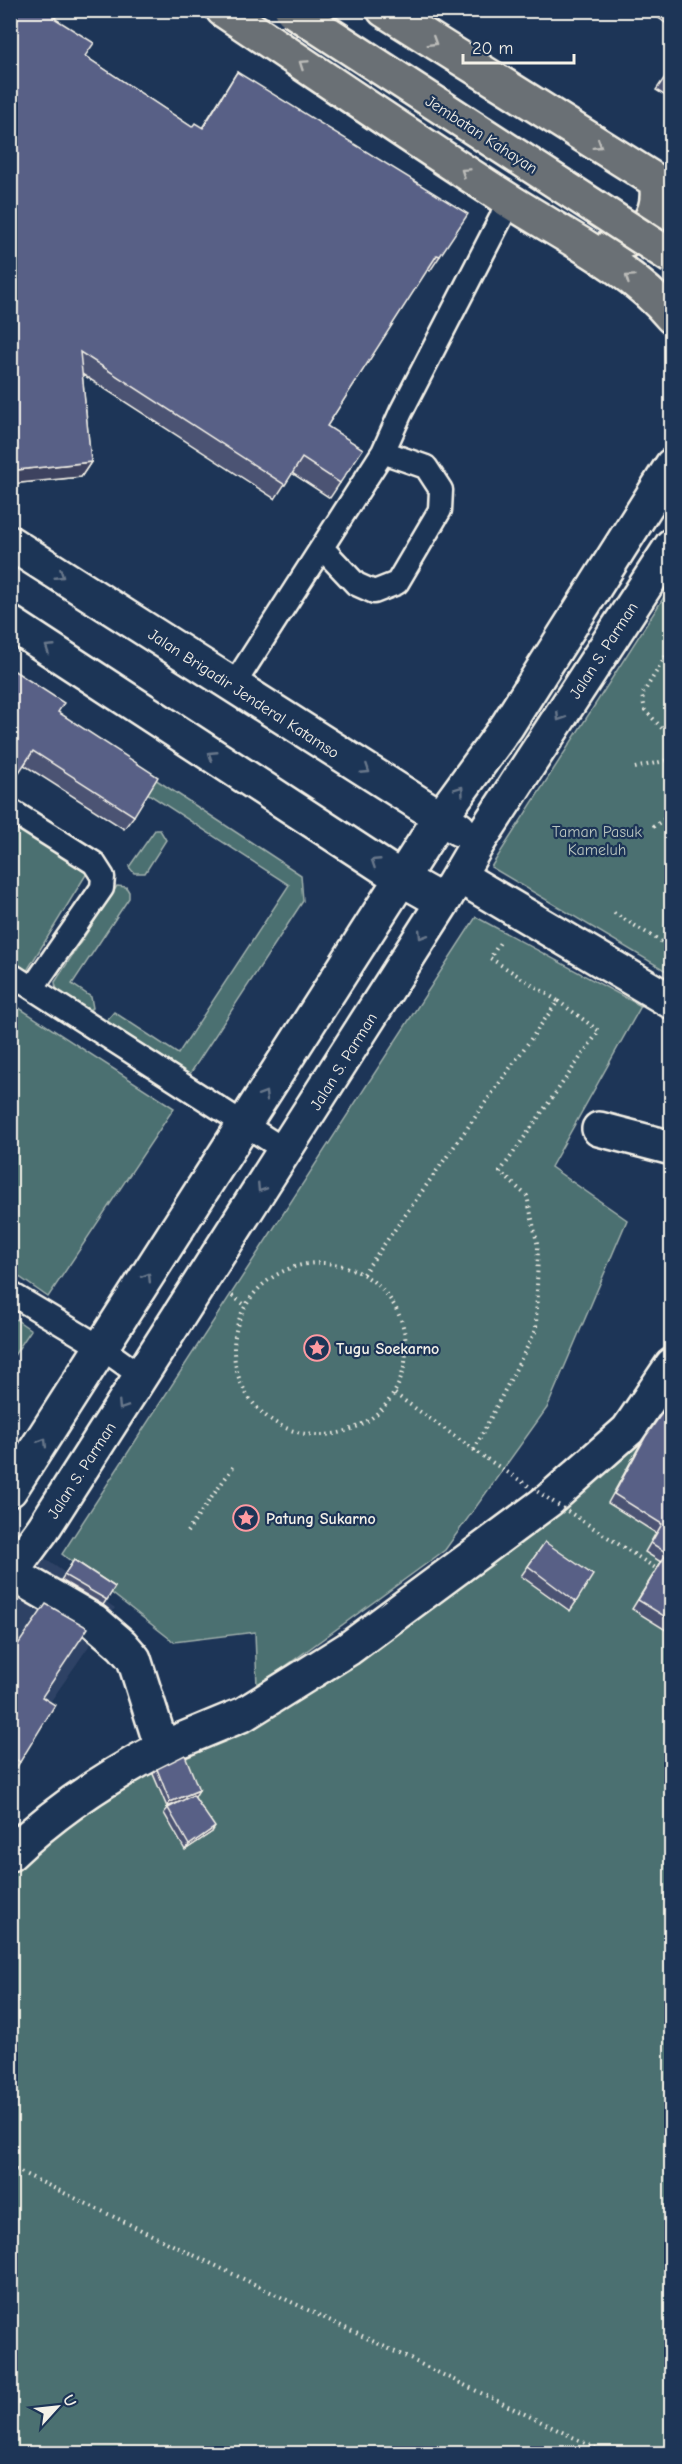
<svg xmlns="http://www.w3.org/2000/svg" width="682" height="2464" viewBox="0 0 682 2464" font-family="'Comic Neue',sans-serif">
	<style>
		.built { fill: #2f4265 }
		.green { fill: #4c6f71; stroke: #a0b0ac; stroke-width: 1.5 }
		.lines { fill: none; stroke-linecap: round; stroke-linejoin: round }
		.lane-casing { stroke: #f4f1e8; stroke-width: 27 }
		.street-casing { stroke: #f4f1e8; stroke-width: 38 }
		.secondary-casing { stroke: #f4f1e8; stroke-width: 38 }
		.highway-casing { stroke: #f4f1e8; stroke-width: 38 }
		.path { stroke: #f4f1e8; stroke-width: 4; stroke-dasharray: 1.5 4.5; stroke-linecap: butt }
		.lane { stroke: #1d3557; stroke-width: 22 }
		.street { stroke: #1d3557; stroke-width: 33 }
		.secondary { stroke: #1d3557; stroke-width: 33 }
		.highway { stroke: #6a7074; stroke-width: 33 }
		.highway-bridge-casing { stroke: #f4f1e8; stroke-width: 38; stroke-linecap: butt }
		.path-bridge { stroke: #f4f1e8; stroke-width: 4; stroke-dasharray: 1.5 4.5; stroke-linecap: butt }
		.highway-bridge { stroke: #6a7074; stroke-width: 33 }
		.wall { fill: #4c5373; stroke: #f4f1e8; stroke-width: 1.5 }
		.shaded-wall { fill: #3e435e; stroke: #f4f1e8; stroke-width: 1.5 }
		.building { fill: #586086; stroke: #f4f1e8; stroke-width: 1.5 }
		.oneway { stroke: #bdbdba }
		.oneway2 { stroke: #68778a }
		.labels { text-anchor: middle; stroke-width: 4.5; stroke-linejoin: round; paint-order: stroke }
		.street-label { font-size: 16px; fill: #f4f1e8; stroke: #1d3557 }
		.park-label { font-size: 16px; fill: #b9c4be; stroke: #1d3557 }
		.poi-label { font-size: 16px; font-weight: bold; fill: #f4f1e8; stroke: #1d3557; text-anchor: start }
	</style>
	<rect width="100%" height="100%" fill="#1d3557"/>
	<filter id="ink" filterUnits="userSpaceOnUse"><feTurbulence type="fractalNoise" baseFrequency=".0167" numOctaves="2"/><feDisplacementMap in="SourceGraphic" scale="12" xChannelSelector="R" yChannelSelector="G"/><feConvolveMatrix kernelMatrix="1 2 1 2 8 2 1 2 1" color-interpolation-filters="sRGB"/></filter>
	<g filter="url(#ink)">
		<!-- built -->
		<path class="built" d="M 41,1556 L 115,1608 L 11,1759 L 11,1603 Z"/>
		<!-- green -->
		<path class="green" d="M 671,586 L 671,974 L 491,867 Z
			M 155,779 L 301,875 L 303,901 L 188,1077 L 107,1026 L 107,1020 L 114,1012 L 178,1054 L 289,885 L 147,793 Z
			M 11,822 L 87,873 L 25,974 L 11,966 Z
			M 155,830 L 160,830 L 166,840 L 145,873 L 134,873 L 129,867 Z
			M 117,886 L 126,887 L 129,892 L 129,898 L 72,984 L 91,997 L 93,1008 L 86,1011 C 76,1004 55,996 55,982 Z
			M 476,917 L 641,1006 L 551,1167 L 627,1220 L 547,1408 L 445,1550 L 257,1687 L 255,1632 L 174,1642 L 62,1554 Z
			M 10,1002 L 174,1108 L 48,1297 L 11,1271 Z
			M 11,1316 L 31,1330 L 11,1360 Z
			M 671,1398 L 671,2453 L 11,2453 L 10,1859 L 66,1821 L 505,1554 Z"/>
		<g class="lines">
			<!-- lane casing -->
			<g class="lane-casing">
				<path id="lane" d="M 322,548 L 356,584 L 374,592 L 397,583 L 440,510 L 441,490 L 426,467 L 383,452
					M 233,686 L 383,452 L 401,412 L 501,218 L 507,199
					M 10,810 L 94,863 L 103,877 L 102,888 L 33,987
					M 10,974 L 286,1151
					M 10,1293 L 102,1348 L 141,1376"/>
			</g>
			<!-- street casing -->
			<g class="street-casing">
				<path id="street" d="M 459,876 L 672,1002
					M 599,1129 L 672,1148
					M 11,1573 L 94,1621 L 122,1645 L 134,1659 L 162,1748 L 244,1714 L 348,1649 L 549,1500 L 628,1430 L 672,1365
					M 10,1854 C 56,1810 106,1777 162,1748"/>
			</g>
			<!-- secondary casing -->
			<g class="secondary-casing">
				<path id="secondary" d="M 10,543 L 459,829
					M 10,623 L 402,879 L 443,902
					M 10,1490 L 440,818 L 507,726 L 672,465
					M 10,1574 L 43,1529 L 443,902 L 479,841 L 672,545"/>
			</g>
			<!-- highway casing -->
			<g class="highway-casing">
				<path id="highway" d="M 223,10 C 317,73 410,137 505,198 C 562,235 628,265 672,317
					M 384,10 L 672,191
					M 613,244 C 645,239 662,212 656,182"/>
			</g>
			<!-- path -->
			<path class="path" d="M 672,646 L 642,695 L 645,710 L 672,739
				M 635,768 L 672,759
				M 653,827 L 672,814
				M 614,913 L 672,948
				M234 1349a86 86 0 1 1 172 0a86 86 0 1 1-172 0Z
				M 363,1274 L 558,1001 L 490,958 L 501,941
				M 232,1296 L 245,1305
				M 395,1394 L 487,1459
				M 474,1450 L 536,1330 L 538,1247 L 527,1196 L 500,1172 L 599,1031 L 558,1001
				M 187,1532 L 234,1466
				M 10,2167 L 608,2454"/>
			<!-- lane -->
			<use href="#lane" class="lane"/>
			<!-- street -->
			<use href="#street" class="street"/>
			<!-- secondary -->
			<use href="#secondary" class="secondary"/>
			<!-- highway -->
			<use href="#highway" class="highway"/>
			<!-- highway-bridge casing -->
			<g class="highway-bridge-casing">
				<path id="highway-bridge" d="M 292,10 L 672,257"/>
			</g>
			<!-- path-bridge -->
			<path class="path-bridge" d="M 487,1459 L 660,1571"/>
			<!-- highway-bridge -->
			<use href="#highway-bridge" class="highway-bridge"/>
		</g>
		<!-- wall -->
		<path class="wall" d="M 10,10 L 61,10 L 55,18 L 85,56 L 192,127 L 202,128 L 237,72 L 440,256 L 430,271 L 427,269 L 327,426 L 340,483 L 330,498 L 292,473 L 275,499 L 82,374 L 91,462 L 81,477 L 10,484 Z
			M 648,10 L 672,10 L 672,28 Z
			M 672,67 L 672,100 L 656,90 Z
			M 58,712 L 134,816 L 124,829 L 24,765 Z
			M 672,1399 L 672,1634 L 632,1609 L 661,1562 L 645,1552 L 656,1533 L 608,1503 L 640,1445 Z
			M 545,1542 L 576,1602 L 570,1611 L 521,1576 Z
			M 74,1560 L 115,1587 L 103,1605 L 61,1580 Z
			M 10,1655 L 42,1697 L 20,1762 L 15,1770 L 10,1767 Z
			M 157,1769 L 196,1795 L 194,1796 L 212,1832 L 185,1850 L 164,1813 L 168,1808 L 183,1800 L 167,1807 L 153,1774 Z"/>
		<!-- shaded-wall -->
		<path class="shaded-wall" d="M 91,462 L 81,477 L 10,484 L 10,479 L 17,470 Z
			M 199,1790 L 196,1795 L 167,1807 L 170,1802 Z
			M 215,1827 L 212,1832 L 185,1850 L 189,1845 Z"/>
		<!-- building -->
		<path class="building" d="M 10,10 L 60,10 L 54,18 L 94,43 L 85,56 L 192,127 L 195,123 L 203,128 L 237,72 L 468,214 L 440,256 L 437,255 L 327,426 L 363,449 L 340,483 L 302,458 L 285,485 L 80,352 L 91,462 L 17,470 L 15,451 L 10,448 Z
			M 672,68 L 672,81 L 665,77 Z
			M 10,668 L 64,703 L 58,712 L 158,777 L 134,816 L 33,751 L 10,786 Z
			M 672,1399 L 672,1621 L 638,1600 L 667,1553 L 651,1543 L 662,1524 L 614,1494 L 646,1436 Z
			M 545,1542 L 593,1575 L 576,1602 L 528,1566 Z
			M 74,1560 L 115,1587 L 107,1600 L 64,1575 Z
			M 46,1604 L 88,1628 L 42,1697 L 55,1705 L 20,1762 L 14,1758 L 10,1764 L 10,1656 Z
			M 185,1755 L 199,1790 L 170,1802 L 157,1769 Z
			M 193,1795 L 215,1827 L 189,1845 L 168,1808 Z"/>
		<!-- one-way arrows -->
		<defs><path id="oneway-chevron" d="M-2-3.5L2.5 0L-2 3.5" fill="none" stroke-width="1.6" stroke-linecap="round" stroke-linejoin="round" transform="scale(1.5)"/></defs>
		<g class="oneway">
			<use href="#oneway-chevron" transform="translate(433 42) rotate(32)"/>
			<use href="#oneway-chevron" transform="translate(303 64) rotate(-146)"/>
			<use href="#oneway-chevron" transform="translate(598 145) rotate(32)"/>
			<use href="#oneway-chevron" transform="translate(465 172) rotate(-146)"/>
			<use href="#oneway-chevron" transform="translate(629 278) rotate(-145)"/>
		</g>
		<g class="oneway2">
			<use href="#oneway-chevron" transform="translate(60 575) rotate(33)"/>
			<use href="#oneway-chevron" transform="translate(49 648) rotate(-147)"/>
			<use href="#oneway-chevron" transform="translate(560 717) rotate(123)"/>
			<use href="#oneway-chevron" transform="translate(212 755) rotate(-147)"/>
			<use href="#oneway-chevron" transform="translate(366 770) rotate(33)"/>
			<use href="#oneway-chevron" transform="translate(460 790) rotate(-54)"/>
			<use href="#oneway-chevron" transform="translate(375 862) rotate(-147)"/>
			<use href="#oneway-chevron" transform="translate(422 935) rotate(122)"/>
			<use href="#oneway-chevron" transform="translate(264 1095) rotate(-58)"/>
			<use href="#oneway-chevron" transform="translate(261 1188) rotate(123)"/>
			<use href="#oneway-chevron" transform="translate(147 1277) rotate(-58)"/>
			<use href="#oneway-chevron" transform="translate(122 1406) rotate(123)"/>
			<use href="#oneway-chevron" transform="translate(43 1442) rotate(-58)"/>
		</g>
	</g>
	<!-- icons -->
	<defs>
		<g id="sight-ring" transform="scale(1.35)"><circle r="9.5" fill="#1d3557" stroke="#ff9aa2" stroke-width="1.5"/><path d="M0-6L1.8-2.2L6-1.7L2.9 1.2L3.7 5.4L0 3.3L-3.7 5.4L-2.9 1.2L-6-1.7L-1.8-2.2Z" fill="#ff9aa2"/></g>
	</defs>
	<g fill-rule="evenodd">
		<use href="#sight-ring" x="317" y="1348"/>
		<use href="#sight-ring" x="246" y="1518"/>
	</g>
	<g class="labels">
		<!-- street labels -->
		<g class="street-label">
			<text transform="translate(482 134) rotate(33)" y="6">Jembatan Kahayan</text>
			<text transform="translate(603 650) rotate(-57)" y="6">Jalan S. Parman</text>
			<text transform="translate(244 693) rotate(33)" y="6">Jalan Brigadir Jenderal Katamso</text>
			<text transform="translate(343 1061) rotate(-58)" y="6">Jalan S. Parman</text>
			<text transform="translate(81 1470) rotate(-57)" y="6">Jalan S. Parman</text>
		</g>
		<!-- park labels -->
		<g class="park-label">
			<text x="597" y="837">Taman Pasuk<tspan x="597" dy="18">Kameluh</tspan></text>
		</g>
		<!-- poi labels -->
		<g class="poi-label">
			<text x="336" y="1354">Tugu Soekarno</text>
			<text x="266" y="1524">Patung Sukarno</text>
		</g>
	</g>
	<!-- margin -->
	<rect width="682" height="2464" fill="none" stroke="#1d3557" stroke-width="36"/>
	<rect x="18" y="18" width="646" height="2428" fill="none" stroke="#f4f1e8" stroke-width="2" filter="url(#ink)"/>
	<!-- north arrow -->
	<g transform="translate(57 2407) rotate(63)" stroke="#1d3557" stroke-width="4.5" paint-order="stroke">
	<path d="M0-4.5L10 22L0 15L-10 22Z" fill="#f4f1e8"/>
	<text y="-9" font-size="16" font-weight="bold" text-anchor="middle" fill="#f4f1e8">U</text>
	</g>
	<!-- scale -->
	<path d="M463 54v9h111v-9" fill="none" stroke="#f4f1e8" stroke-width="3"/>
	<text x="472" y="54" font-size="18" fill="#f4f1e8" stroke="#1d3557" stroke-width="4.5" paint-order="stroke">20 m</text>
</svg>
